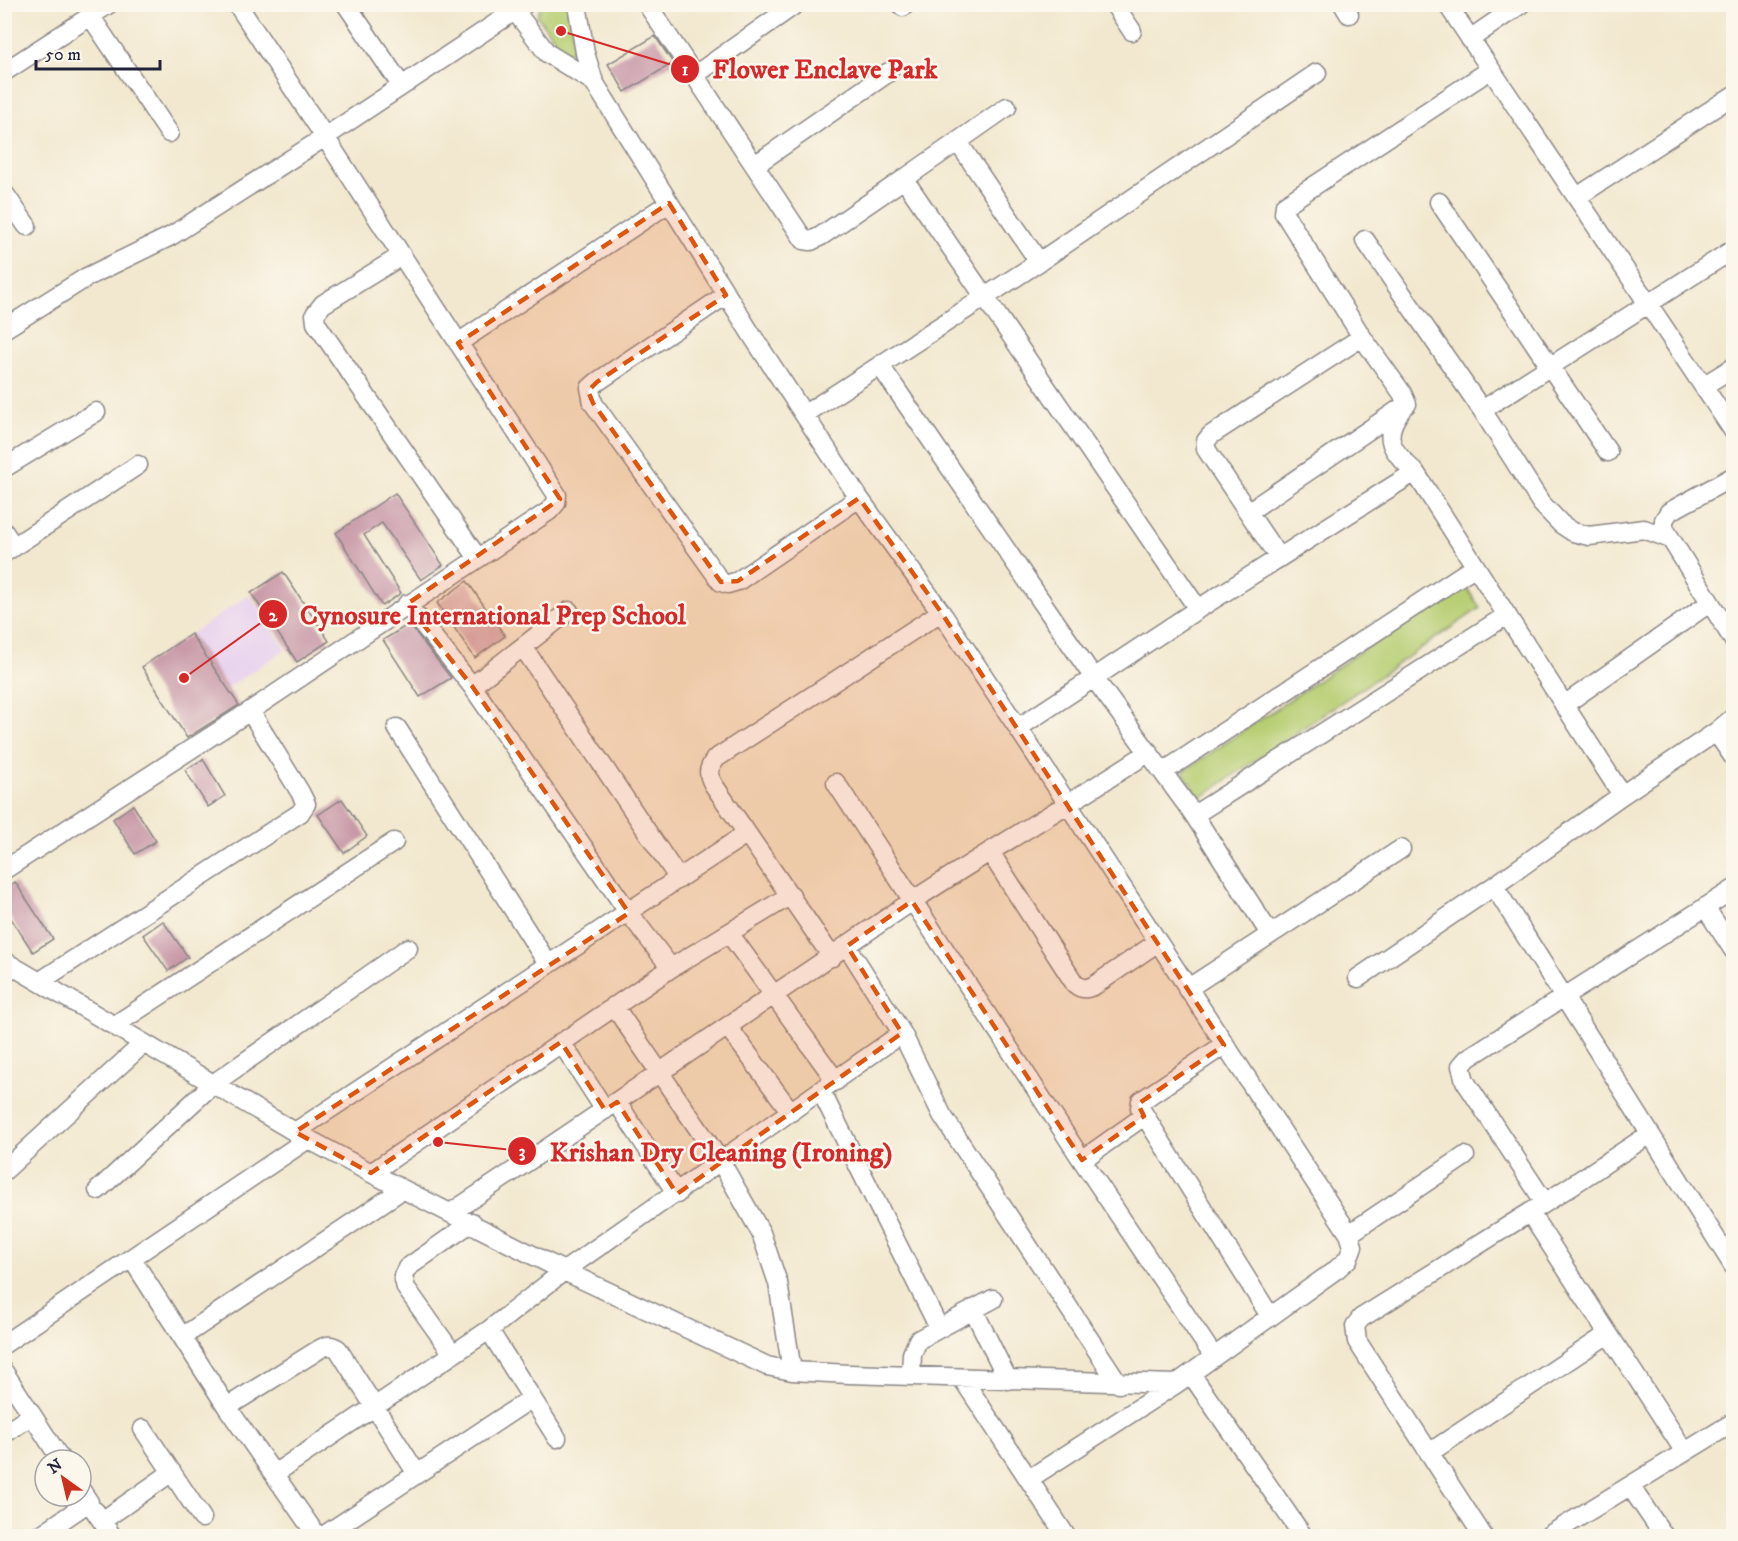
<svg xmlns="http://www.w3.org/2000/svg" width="1738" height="1541" viewBox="0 0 1738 1541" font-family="'IM FELL DW Pica',serif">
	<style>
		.built { fill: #e8d2ee }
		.green { fill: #b7ce72; stroke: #6c7856; stroke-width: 1.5 }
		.building { fill: #c898a7 }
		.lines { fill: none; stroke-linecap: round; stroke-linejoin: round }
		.minor-casing { stroke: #8a8585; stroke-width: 21 }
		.minor { stroke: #fff; stroke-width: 18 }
		.marked { fill: #de560e; fill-opacity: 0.2; stroke: #de560e; stroke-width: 4.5; stroke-dasharray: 12 8; stroke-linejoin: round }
		.leader { fill: none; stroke: #d62828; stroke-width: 2 }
		.callout-dot { fill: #d62828; stroke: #fbf7ec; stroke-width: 2 }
		.mark-label { font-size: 18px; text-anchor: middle; font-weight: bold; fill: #fff }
		.callout-label { font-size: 27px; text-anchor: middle; font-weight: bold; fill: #d62828; stroke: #fbf7ec; stroke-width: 5; stroke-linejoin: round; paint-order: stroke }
	</style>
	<rect width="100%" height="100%" fill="#fbf7ec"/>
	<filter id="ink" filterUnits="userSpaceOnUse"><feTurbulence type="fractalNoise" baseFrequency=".0167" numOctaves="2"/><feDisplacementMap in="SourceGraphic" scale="12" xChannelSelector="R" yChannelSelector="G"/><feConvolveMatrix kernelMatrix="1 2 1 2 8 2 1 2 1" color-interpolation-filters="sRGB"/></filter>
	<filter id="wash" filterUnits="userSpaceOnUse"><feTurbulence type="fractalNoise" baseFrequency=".008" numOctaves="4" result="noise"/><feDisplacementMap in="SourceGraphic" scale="24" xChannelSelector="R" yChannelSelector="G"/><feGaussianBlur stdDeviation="1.35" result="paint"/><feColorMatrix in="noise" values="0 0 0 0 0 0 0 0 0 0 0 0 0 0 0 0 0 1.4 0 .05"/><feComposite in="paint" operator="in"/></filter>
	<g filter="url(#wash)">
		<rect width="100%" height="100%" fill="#f2e8cf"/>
		<!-- built -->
		<path class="built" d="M 249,595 L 286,649 L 227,688 L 191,634 Z"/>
		<!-- green -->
		<path class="green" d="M 541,5 L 568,5 L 575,47 L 570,52 L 565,53 L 537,16 Z
			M 1463,582 L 1480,608 L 1200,798 L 1183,772 Z"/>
		<g id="blocks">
			<!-- building -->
			<path class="building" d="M 655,36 L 673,63 L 625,92 L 608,64 Z
				M 395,493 L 443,565 L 421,580 L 382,523 L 364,535 L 401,593 L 382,606 L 336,533 Z
				M 283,572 L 329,641 L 297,662 L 251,593 Z
				M 467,581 L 505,636 L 475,658 L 437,603 Z
				M 409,624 L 451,678 L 420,697 L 383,640 Z
				M 191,634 L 239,705 L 187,738 L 142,667 Z
				M 203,759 L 225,796 L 208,807 L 185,770 Z
				M 342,799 L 367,836 L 344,853 L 318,815 Z
				M 133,805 L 156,841 L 135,854 L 113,819 Z
				M 15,882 L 53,939 L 33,952 L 4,908 L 4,889 Z
				M 163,921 L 188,957 L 168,971 L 143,935 Z"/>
		</g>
	</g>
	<g filter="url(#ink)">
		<use href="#blocks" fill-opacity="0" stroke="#8a8585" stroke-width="1.5"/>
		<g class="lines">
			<!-- minor casing -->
			<g class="minor-casing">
				<path id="minor" d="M 346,4 L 401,85
					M 577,4 L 585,53 L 594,82 L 753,337 L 859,498 L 941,612 L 1018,728 L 1198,609 L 1415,472 L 1622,795 L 1494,886 L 1734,1267
					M 647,4 L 804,240 L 811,241 L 821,236 L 904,179 L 1198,609
					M 1114,4 L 1132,31
					M 1343,4 L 1349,14
					M 1447,4 L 1734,432
					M 903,7 L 906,4
					M 515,11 L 547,53 L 594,82
					M 91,17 L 169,133
					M 1470,39 L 1521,4
					M 4,72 L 109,4
					M 695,75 L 796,4
					M 958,142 L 1039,262
					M 755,165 L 889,72
					M 904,179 L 1007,107
					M 4,193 L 27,226
					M 1577,197 L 1734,95
					M 1439,202 L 1608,452
					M 1365,240 L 1482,410 L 1541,503 L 1561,524 L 1573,532 L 1589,536 L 1644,529 L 1668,538
					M 401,256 L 323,304 L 315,314 L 316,323 L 477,557
					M 726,295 L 597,382 L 590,388 L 593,403 L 721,582 L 728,584 L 738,581 L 859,498
					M 4,329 L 87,277 L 171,236 L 325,137 L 237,4
					M 458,343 L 669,203
					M 881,367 L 1094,678 L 1194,815 L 1270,934
					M 1703,386 L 1734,367
					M 1402,409 C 1380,437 1392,451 1415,472
					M 1482,410 L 1734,249
					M 805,414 L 1039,262 L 1317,73
					M 4,468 L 96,412
					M 1734,476 L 1669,512 L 1664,520 L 1664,528 L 1734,641
					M 1248,512 L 1206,449 L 1206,441 L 1211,435 L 1362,337
					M 4,532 L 14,547
					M 4,553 L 138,465
					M 1279,558 L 1248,512 L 1407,404 L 1402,393 L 1362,337 L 1284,213 L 1285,205 L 1490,70
					M 407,604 L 472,686
					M 569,611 L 472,686 L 629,913 L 671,968
					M 523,647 L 679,879
					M 1564,705 L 1708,604
					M 397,728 L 548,964
					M 1716,732 L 1734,717
					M 1163,772 L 1474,567
					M 836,783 L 1082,1160 L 1214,1357
					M 1622,795 L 1716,732 L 1734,758
					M 1194,815 L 1507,615
					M 990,852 L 1075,984 C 1082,990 1087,989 1095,985 L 1158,942
					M 4,870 L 250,711 L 549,511 L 556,503 L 557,495 L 325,137 L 525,4
					M 1705,907 L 1734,951
					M 729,933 L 836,1081
					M 832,957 L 713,784 C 707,773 708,769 715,759 L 941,612
					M 4,961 L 295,1132 L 371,1173 L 564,1271 L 767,1366 L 792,1371 L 849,1374 L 1176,1384 L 1337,1269 L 1348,1259 L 1353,1246 L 1349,1234 L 1018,728
					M 1358,978 L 1494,886
					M 42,980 L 300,813 L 306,804 L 300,792 L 250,711
					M 1187,989 L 1401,849
					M 614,1006 L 721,1162 L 761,1233 L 778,1283 L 792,1371
					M 115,1025 L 394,842
					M 728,1027 L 791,1112
					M 902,1033 L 942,1115 L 1119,1384
					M 561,1042 L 605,1110
					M 1224,1045 L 1141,1101 L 1140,1108 L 1270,1316
					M 821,1091 L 939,1328
					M 617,1102 L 677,1194
					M 295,1132 L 746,834
					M 1650,1134 L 1545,1203 L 1465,1081 L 1461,1066 L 1468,1058 L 1734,889
					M 1082,1160 L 1144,1116
					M 4,1171 L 144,1043
					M 371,1173 L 671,968 L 791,895
					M 98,1190 L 213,1084 L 408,948
					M 452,1212 C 606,1110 758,1005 911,902 C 989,850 1071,804 1149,752
					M 1530,1213 L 1685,1452
					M 1349,1234 L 1465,1156
					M 132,1259 L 227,1407
					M 973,1309 L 1008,1380
					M 489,1330 L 557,1438
					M 182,1337 L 403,1189
					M 4,1344 L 308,1139
					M 453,1354 L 406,1288 L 403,1276 L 407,1268 L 472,1222
					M 4,1372 L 32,1415 L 4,1434
					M 1191,1374 L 1303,1536
					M 911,1376 L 912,1354 L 918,1340 L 993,1299
					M 962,1378 L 1066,1536
					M 32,1415 L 61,1460
					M 143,1429 L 202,1518
					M 1429,1453 L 1608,1334
					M 274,1474 L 489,1330 L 564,1271 L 902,1033 L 847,946
					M 1029,1479 L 1176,1384
					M 1630,1486 L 1664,1536
					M 95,1511 L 112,1536
					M 102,1521 L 172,1472
					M 39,1536 L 89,1502 L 81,1490
					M 317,1536 L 227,1407 L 315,1352 C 324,1346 329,1343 338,1349 L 417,1474
					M 323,1536 L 532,1398
					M 1483,1536 L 1357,1341 L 1355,1326 L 1361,1318 L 1545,1203
					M 1548,1536 L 1734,1422"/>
			</g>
			<!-- minor -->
			<use href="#minor" class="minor"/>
		</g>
	</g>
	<!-- marked area -->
	<path class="marked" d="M 669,203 L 726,295 L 597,382 L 588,391 L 593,403 L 721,582 L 738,581 L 859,498 L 941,612 L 1224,1045 L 1138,1104 L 1144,1116 L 1082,1160 L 912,901 L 847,946 L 902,1033 L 677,1194 L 617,1102 L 605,1110 L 561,1042 L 371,1173 L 295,1132 L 629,913 L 472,686 L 407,604 L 560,499 L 458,343 Z"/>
	<!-- callouts -->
	<path class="leader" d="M561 31L685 69M184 678L273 614M438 1142L522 1151"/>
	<g class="callout-dot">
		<circle cx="561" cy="31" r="6"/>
		<circle cx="184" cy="678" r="6"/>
		<circle cx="438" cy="1142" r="6"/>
		<circle cx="685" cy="69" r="15"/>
		<circle cx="273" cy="614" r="15"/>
		<circle cx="522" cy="1151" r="15"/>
	</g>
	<g class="mark-label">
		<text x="685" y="75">1</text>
		<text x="273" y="621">2</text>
		<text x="522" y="1157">3</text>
	</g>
	<g class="callout-label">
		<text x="825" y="78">Flower Enclave Park</text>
		<text x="493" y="624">Cynosure International Prep School</text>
		<text x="721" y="1161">Krishan Dry Cleaning (Ironing)</text>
	</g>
	<!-- margin -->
	<rect width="1738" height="1541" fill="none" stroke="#fbf7ec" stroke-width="24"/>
	<!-- north arrow -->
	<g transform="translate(63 1478) rotate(326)"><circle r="28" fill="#fbf7ec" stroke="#a4a2a5" stroke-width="1.5"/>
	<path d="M0-4.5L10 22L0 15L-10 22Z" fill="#c8321e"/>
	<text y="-9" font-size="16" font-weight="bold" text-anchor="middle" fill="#22223b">N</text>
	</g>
	<!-- scale -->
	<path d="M36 60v9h124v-9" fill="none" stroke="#22223b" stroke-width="3"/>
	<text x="45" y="60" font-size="18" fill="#22223b" stroke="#fbf7ec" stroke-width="4.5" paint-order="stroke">50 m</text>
</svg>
